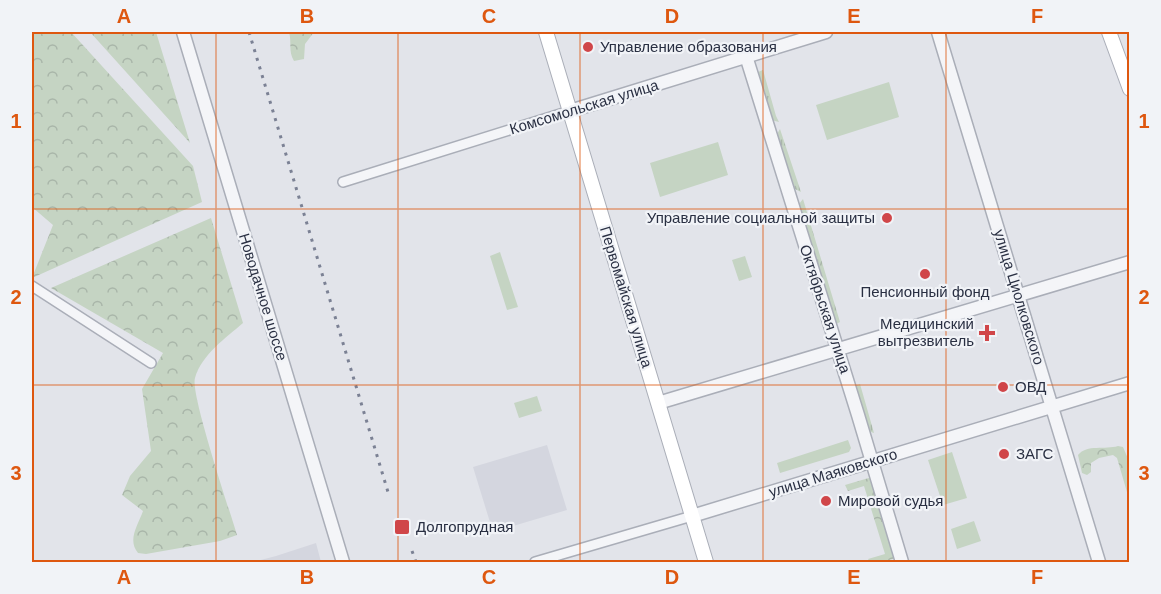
<svg xmlns="http://www.w3.org/2000/svg" width="1161" height="594" viewBox="0 0 1161 594" font-family="Arial,sans-serif">
	<style>
		.built { fill: #d4d6df }
		.grass { fill: url(#grass-tufts) }
		.forest { fill: url(#forest-crowns) }
		.park { fill: #c5d4c3 }
		.lines { fill: none; stroke-linecap: round; stroke-linejoin: round }
		.minor-casing { stroke: #aaaeb8; stroke-width: 12 }
		.tertiary-casing { stroke: #aaaeb8; stroke-width: 15 }
		.secondary-casing { stroke: #aaaeb8; stroke-width: 16 }
		.minor { stroke: #f4f5f8; stroke-width: 9 }
		.tertiary { stroke: #f4f5f8; stroke-width: 12 }
		.secondary { stroke: #fff; stroke-width: 14 }
		.rail { stroke: #7b8194; stroke-width: 3; stroke-dasharray: 3 6; stroke-linecap: butt }
		.grid { fill: none; stroke: #de570f; stroke-width: 1.5; stroke-opacity: 0.55 }
		.poi-dot { fill: #d04649; stroke: #f1f3f7; stroke-width: 2 }
		.labels { text-anchor: middle; stroke-width: 4.5; stroke-linejoin: round; paint-order: stroke }
		.poi-label { font-size: 15px; fill: #292f42; stroke: #f1f3f7; text-anchor: start }
		.street-label { font-size: 15px; fill: #292f42; stroke: #f1f3f7 }
		.neatline { fill: none; stroke: #de570f; stroke-width: 2 }
		.grid-label { font-size: 20px; text-anchor: middle; font-weight: bold; fill: #de570f }
	</style>
	<defs>
		<pattern id="grass-tufts" width="24" height="20" patternUnits="userSpaceOnUse" patternTransform="scale(1.5)"><rect width="24" height="20" fill="#c5d4c3"/><path d="M3 7l-1-3M5 7V3M7 7l1-3M15 17l-1-3M17 17v-4M19 17l1-3" fill="none" stroke="#a9b6a9"/></pattern>
		<pattern id="forest-crowns" width="20" height="18" patternUnits="userSpaceOnUse" patternTransform="scale(1.5)"><rect width="20" height="18" fill="#c5d4c3"/><path d="M2 6a3 3 0 1 1 6 0M12 15a3 3 0 1 1 6 0" fill="none" stroke="#a9b6a9"/></pattern>
	</defs>
	<rect width="100%" height="100%" fill="#e2e4ea"/>
	<!-- built -->
	<path class="built" d="M 547,445 L 567,510 L 493,532 L 473,467 Z
		M 316,543 L 321,562 L 253,562 L 276,556 Z"/>
	<!-- grass -->
	<path class="grass" d="M 763,70 L 776,116 L 779,122 L 771,120 L 758,72 Z
		M 780,129 L 801,192 L 795,189 L 777,134 Z
		M 803,199 L 840,322 L 836,324 L 799,204 Z
		M 860,384 L 874,433 L 868,431 L 854,386 Z"/>
	<!-- forest -->
	<path class="forest" d="M 32,32 L 71,32 L 193,166 L 202,202 L 32,278 L 53,225 L 32,207 Z
		M 90,32 L 156,32 L 190,143 Z
		M 289,32 L 314,32 L 305,44 L 304,59 L 294,61 C 288,51 292,43 289,32 Z
		M 211,218 L 243,323 C 226,338 202,354 195,378 C 190,393 230,511 237,535 L 220,541 L 146,554 L 138,553 C 127,540 138,525 143,511 L 122,495 L 130,476 L 151,451 L 142,389 L 163,353 L 51,288 Z
		M 1118,446 L 1123,447 L 1129,461 L 1129,499 L 1117,458 L 1113,455 L 1099,458 L 1091,463 L 1091,472 L 1087,475 L 1082,473 L 1078,455 C 1087,444 1105,450 1118,446 Z
		M 872,477 L 895,555 L 893,559 L 882,562 L 870,562 L 868,559 L 885,554 L 864,486 L 848,491 L 845,485 Z"/>
	<!-- park -->
	<path class="park" d="M 889,82 L 899,117 L 827,140 L 816,105 Z
		M 718,142 L 728,175 L 660,197 L 650,163 Z
		M 500,252 L 518,307 L 507,310 L 490,256 Z
		M 745,256 L 752,277 L 739,281 L 732,260 Z
		M 537,396 L 542,411 L 519,418 L 514,403 Z
		M 848,440 L 851,448 L 849,452 L 780,473 L 777,463 Z
		M 952,452 L 967,498 L 943,505 L 928,460 Z
		M 974,521 L 981,541 L 957,549 L 951,529 Z"/>
	<g class="lines">
		<!-- minor casing -->
		<g class="minor-casing">
			<path id="minor" d="M 343,182 L 570,111
				M 32,286 L 151,363
				M 535,562 L 692,516"/>
		</g>
		<!-- tertiary casing -->
		<g class="tertiary-casing">
			<path id="tertiary" d="M 183,32 L 343,562
				M 938,32 L 1099,562
				M 746,56 L 858,415 L 902,562
				M 570,111 L 826,32
				M 658,403 L 1130,262
				M 692,516 L 1130,383"/>
		</g>
		<!-- secondary casing -->
		<g class="secondary-casing">
			<path id="secondary" d="M 546,32 L 706,562
				M 1109,32 L 1130,89"/>
		</g>
		<!-- minor -->
		<use href="#minor" class="minor"/>
		<!-- tertiary -->
		<use href="#tertiary" class="tertiary"/>
		<!-- secondary -->
		<use href="#secondary" class="secondary"/>
		<!-- rail -->
		<path class="rail" d="M 249,32 L 388,492
			M 412,551 L 416,562"/>
	</g>
	<!-- grid -->
	<path class="grid" d="M 216,32 L 216,562M 398,32 L 398,562M 580,32 L 580,562M 763,32 L 763,562M 946,32 L 946,562M 32,209 L 1130,209M 32,385 L 1130,385"/>
	<!-- markers -->
	<g class="poi-dot">
		<circle cx="588" cy="47" r="6"/>
		<circle cx="887" cy="218" r="6"/>
		<circle cx="925" cy="274" r="6"/>
		<path d="M984 324h6v6h6v6h-6v6h-6v-6h-6v-6h6z"/>
		<circle cx="1003" cy="387" r="6"/>
		<circle cx="1004" cy="454" r="6"/>
		<circle cx="826" cy="501" r="6"/>
		<rect x="394" y="519" width="16" height="16" rx="3"/>
	</g>
	<g class="labels">
		<!-- poi labels -->
		<g class="poi-label">
			<text x="600" y="52">Управление образования</text>
			<text x="875" y="223" text-anchor="end">Управление социальной защиты</text>
			<text x="925" y="297" text-anchor="middle">Пенсионный фонд</text>
			<text x="974" y="329" text-anchor="end">Медицинский<tspan x="974" dy="17">вытрезвитель</tspan></text>
			<text x="1015" y="392">ОВД</text>
			<text x="1016" y="459">ЗАГС</text>
			<text x="838" y="506">Мировой судья</text>
			<text x="416" y="532">Долгопрудная</text>
		</g>
		<!-- street labels -->
		<g class="street-label">
			<text transform="translate(584 107) rotate(-17)" y="5">Комсомольская улица</text>
			<text transform="translate(263 297) rotate(73)" y="5">Новодачное шоссе</text>
			<text transform="translate(626 297) rotate(73)" y="5">Первомайская улица</text>
			<text transform="translate(1019 297) rotate(73)" y="5">улица Циолковского</text>
			<text transform="translate(825 309) rotate(72)" y="5">Октябрьская улица</text>
			<text transform="translate(833 473) rotate(-17)" y="5">улица Маяковского</text>
		</g>
	</g>
	<!-- border -->
	<rect width="1161" height="594" fill="none" stroke="#f1f3f7" stroke-width="66"/>
	<rect x="33" y="33" width="1095" height="528" class="neatline"/>
	<g class="grid-label">
		<text x="124" y="23">A</text>
		<text x="307" y="23">B</text>
		<text x="489" y="23">C</text>
		<text x="672" y="23">D</text>
		<text x="854" y="23">E</text>
		<text x="1037" y="23">F</text>
		<text x="16" y="128">1</text>
		<text x="1144" y="128">1</text>
		<text x="16" y="304">2</text>
		<text x="1144" y="304">2</text>
		<text x="16" y="480">3</text>
		<text x="1144" y="480">3</text>
		<text x="124" y="584">A</text>
		<text x="307" y="584">B</text>
		<text x="489" y="584">C</text>
		<text x="672" y="584">D</text>
		<text x="854" y="584">E</text>
		<text x="1037" y="584">F</text>
	</g>
</svg>
